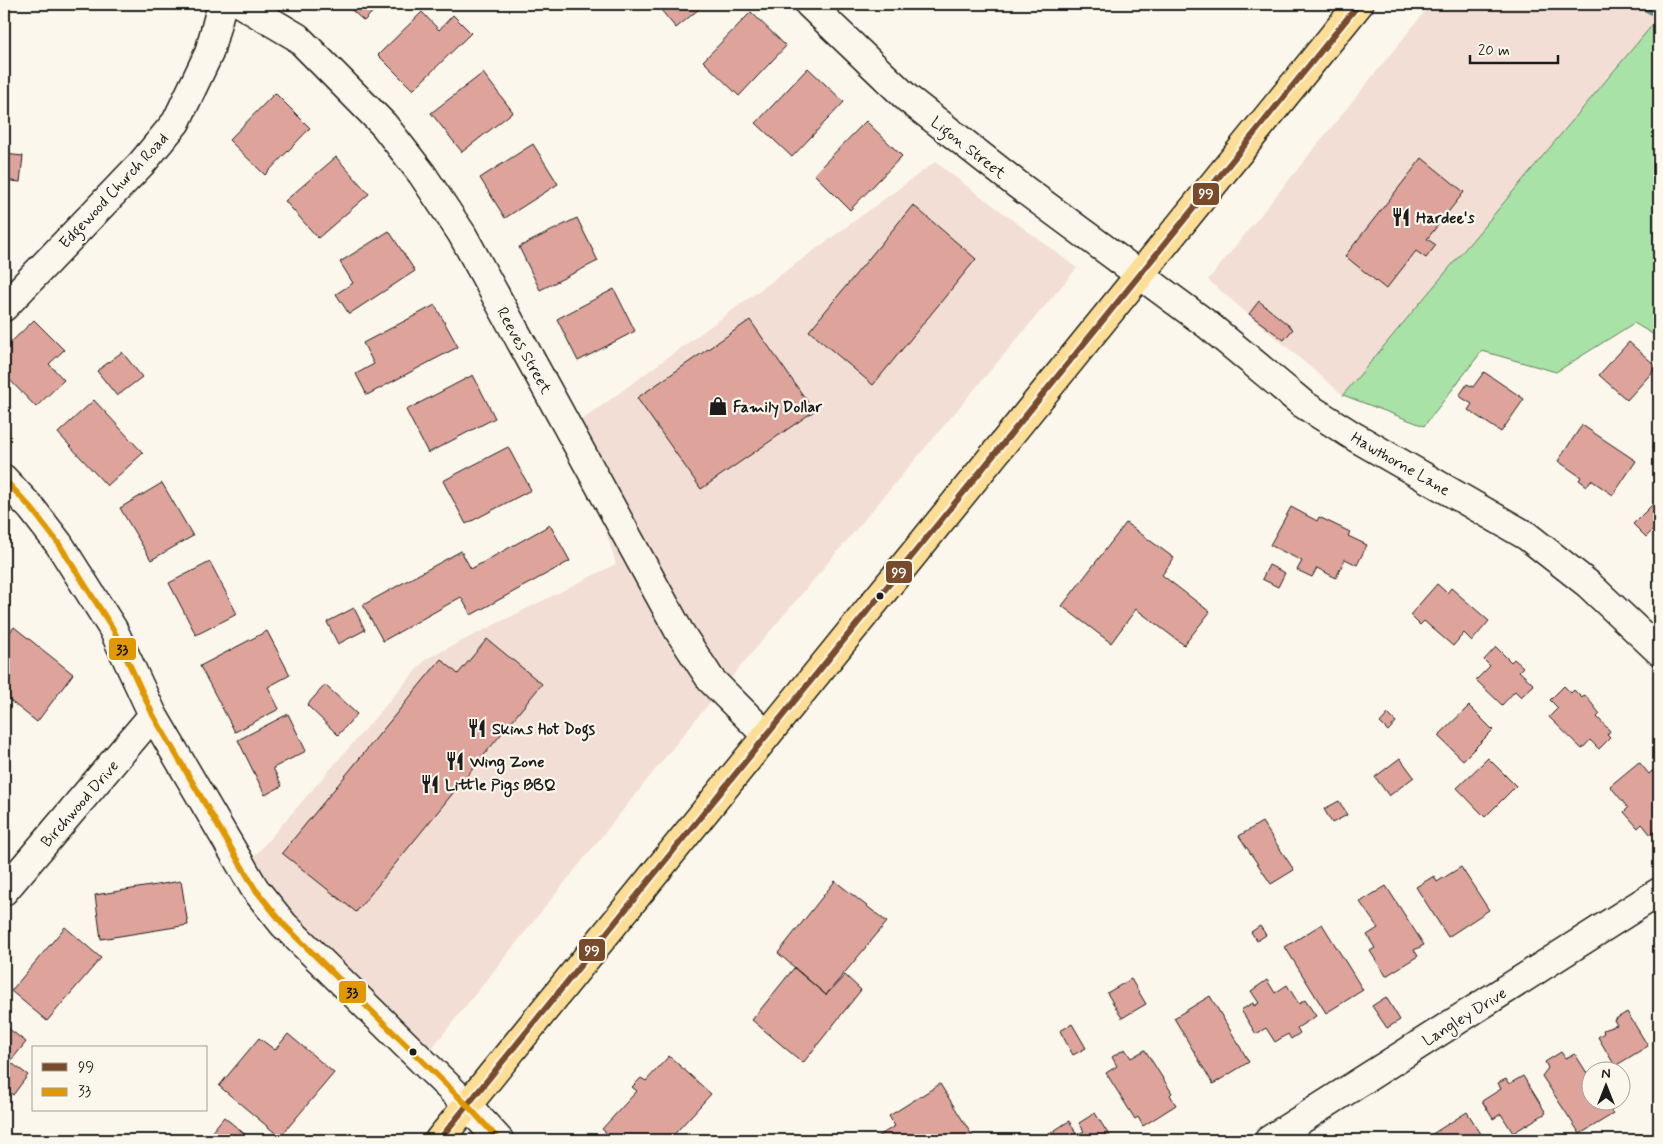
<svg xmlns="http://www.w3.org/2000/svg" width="1663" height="1144" viewBox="0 0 1663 1144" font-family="Mynerve,sans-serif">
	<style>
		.built { fill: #f2ded4 }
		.green { fill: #a9e2a6; stroke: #627f61 }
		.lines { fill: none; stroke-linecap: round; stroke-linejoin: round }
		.stream { stroke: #548489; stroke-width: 9 }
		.building { fill: #dea49b; stroke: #1c1c1c }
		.minor-casing { stroke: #1c1c1c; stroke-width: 31 }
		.major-casing { stroke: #1c1c1c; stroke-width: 31 }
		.minor { stroke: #fbf7ec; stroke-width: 28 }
		.major { stroke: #fdde96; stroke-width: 28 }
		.bus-1-casing { stroke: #fbf7ec; stroke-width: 10 }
		.bus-2-casing { stroke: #fbf7ec; stroke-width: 10 }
		.bus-1 { stroke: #7a4b2a; stroke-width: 6 }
		.bus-2 { stroke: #e19803; stroke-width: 6 }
		.bus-dot { fill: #1c1c1c; stroke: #fbf7ec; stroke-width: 2 }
		.labels { text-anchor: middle; stroke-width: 4.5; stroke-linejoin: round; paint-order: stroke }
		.street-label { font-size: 16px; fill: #1c1c1c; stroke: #fbf7ec }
		.poi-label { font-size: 16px; font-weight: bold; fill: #1c1c1c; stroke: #fbf7ec; text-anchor: start }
		.line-badge { stroke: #fbf7ec; stroke-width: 2 }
		.badge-label { font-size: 14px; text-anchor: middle; font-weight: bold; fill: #fff }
		.pale-badge-label { font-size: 14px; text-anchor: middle; font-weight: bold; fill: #111 }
	</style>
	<rect width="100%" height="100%" fill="#fbf7ec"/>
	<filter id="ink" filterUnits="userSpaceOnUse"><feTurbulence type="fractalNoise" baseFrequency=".02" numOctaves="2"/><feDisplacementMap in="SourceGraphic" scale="10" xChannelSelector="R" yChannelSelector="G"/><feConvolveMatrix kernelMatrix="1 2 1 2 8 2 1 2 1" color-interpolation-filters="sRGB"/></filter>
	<g filter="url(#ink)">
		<!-- built -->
		<path class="built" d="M 1431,4 L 1659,4 L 1659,17 L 1343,395 L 1208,280 Z
			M 935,162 L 1077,268 L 696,719 L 432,1048 L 299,925 L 253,858 L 426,659 L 616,564 L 574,426 Z"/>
		<!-- green -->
		<path class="green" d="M 1659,17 L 1659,338 L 1634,323 L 1556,372 L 1482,351 L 1424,426 L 1343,395 Z"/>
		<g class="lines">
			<!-- stream -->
			<path class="stream" d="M 1641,4 L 1659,14"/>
		</g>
		<!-- building -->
		<path class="building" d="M 345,4 L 380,4 L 364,21 Z
			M 656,4 L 705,4 L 676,28 Z
			M 422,12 L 439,30 L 453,15 L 471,33 L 413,90 L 378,55 Z
			M 751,12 L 786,46 L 739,96 L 703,61 Z
			M 808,68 L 844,102 L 792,157 L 756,123 Z
			M 483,73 L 513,112 L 462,152 L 431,113 Z
			M 275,93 L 310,128 L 265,175 L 229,140 Z
			M 866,121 L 902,156 L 850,210 L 814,174 Z
			M 533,144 L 558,184 L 505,218 L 480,178 Z
			M 4,154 L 23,156 L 20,182 L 4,180 Z
			M 336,157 L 369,194 L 318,238 L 285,201 Z
			M 1422,158 L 1464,192 L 1427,239 L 1436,245 L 1426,258 L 1416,251 L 1386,289 L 1345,256 Z
			M 913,205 L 976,259 L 873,385 L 809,331 Z
			M 577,218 L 598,261 L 540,290 L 519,247 Z
			M 389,231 L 415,271 L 349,314 L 336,294 L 353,283 L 340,262 Z
			M 614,289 L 635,331 L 578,361 L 557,319 Z
			M 1259,301 L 1293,329 L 1284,340 L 1249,314 Z
			M 435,305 L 458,347 L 367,395 L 356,374 L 374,364 L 363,343 Z
			M 34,320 L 64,350 L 49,364 L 64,380 L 36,407 L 4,374 L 4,349 Z
			M 750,320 L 814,411 L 701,489 L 637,398 Z
			M 1629,342 L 1657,367 L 1627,400 L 1599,375 Z
			M 122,352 L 142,377 L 117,396 L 97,371 Z
			M 1484,372 L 1524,399 L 1501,432 L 1468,410 L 1472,404 L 1459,396 L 1467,384 L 1473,387 Z
			M 473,375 L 495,418 L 428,453 L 406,410 Z
			M 94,400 L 143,453 L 107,486 L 58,433 Z
			M 1582,425 L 1636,461 L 1613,495 L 1591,480 L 1587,486 L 1579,480 L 1581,477 L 1558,461 Z
			M 508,447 L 531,490 L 466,524 L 443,481 Z
			M 162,483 L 193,536 L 151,560 L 120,508 Z
			M 1659,498 L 1659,537 L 1653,530 L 1646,537 L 1633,524 Z
			M 1291,507 L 1317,521 L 1319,517 L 1350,532 L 1348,536 L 1367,545 L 1357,565 L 1345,559 L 1336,578 L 1317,568 L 1312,577 L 1297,570 L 1302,561 L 1270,545 Z
			M 1126,523 L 1174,558 L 1162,575 L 1210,612 L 1184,645 L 1136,609 L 1111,643 L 1062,606 Z
			M 550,525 L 570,561 L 471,615 L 461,597 L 383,641 L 363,605 L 461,551 L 471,569 Z
			M 210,562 L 237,614 L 196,635 L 169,583 Z
			M 1269,565 L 1285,573 L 1278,587 L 1262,579 Z
			M 1437,584 L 1447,593 L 1451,588 L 1489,621 L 1472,641 L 1464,633 L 1453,646 L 1424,621 L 1420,625 L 1410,615 Z
			M 354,608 L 365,630 L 338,644 L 327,622 Z
			M 14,627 L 73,674 L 37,722 L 4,696 L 4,640 Z
			M 267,631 L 290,675 L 268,687 L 279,709 L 235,732 L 200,666 Z
			M 487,639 L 542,684 L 356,912 L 282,853 L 441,659 L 458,674 Z
			M 1496,647 L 1511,662 L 1514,659 L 1523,667 L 1519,671 L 1534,685 L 1521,697 L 1515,691 L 1502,705 L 1476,680 L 1490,666 L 1484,660 Z
			M 325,685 L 357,714 L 338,735 L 307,705 Z
			M 1564,686 L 1571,693 L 1574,690 L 1582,698 L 1585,695 L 1600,714 L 1597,717 L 1610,731 L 1607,735 L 1610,738 L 1599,749 L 1590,740 L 1582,749 L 1549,717 L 1558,708 L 1550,700 Z
			M 1469,706 L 1493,730 L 1463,760 L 1438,736 Z
			M 288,714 L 306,751 L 273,768 L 282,786 L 265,795 L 238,740 Z
			M 1388,714 L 1396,722 L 1388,731 L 1380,723 Z
			M 1400,758 L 1414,777 L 1389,796 L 1375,777 Z
			M 1488,758 L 1516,786 L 1485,817 L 1457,788 Z
			M 1639,762 L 1649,774 L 1653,770 L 1659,777 L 1659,828 L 1651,835 L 1642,824 L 1638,828 L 1624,812 L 1628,808 L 1610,786 Z
			M 1339,801 L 1347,815 L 1332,823 L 1324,809 Z
			M 1262,822 L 1294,870 L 1271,884 L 1239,836 Z
			M 1461,867 L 1489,910 L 1448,937 L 1416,887 L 1434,876 L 1437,882 Z
			M 181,881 L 188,925 L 101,939 L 95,895 Z
			M 835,881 L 887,922 L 826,995 L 778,953 Z
			M 1386,886 L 1424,945 L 1414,950 L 1418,956 L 1386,976 L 1370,951 L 1375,948 L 1367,935 L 1378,928 L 1360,902 Z
			M 1322,924 L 1363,990 L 1326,1013 L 1285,947 Z
			M 1260,926 L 1266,935 L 1257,941 L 1251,932 Z
			M 65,927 L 101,958 L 47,1021 L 11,991 Z
			M 794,968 L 826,995 L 845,975 L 861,990 L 803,1063 L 752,1020 Z
			M 1131,979 L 1146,1004 L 1122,1018 L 1107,993 Z
			M 1267,980 L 1275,993 L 1287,985 L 1299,1004 L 1305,1000 L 1316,1016 L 1297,1028 L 1300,1033 L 1291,1039 L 1288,1034 L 1275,1042 L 1266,1028 L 1256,1034 L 1241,1010 L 1253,1003 L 1254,1006 L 1259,1003 L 1251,991 Z
			M 1210,996 L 1249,1062 L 1213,1084 L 1174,1018 Z
			M 1386,997 L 1400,1020 L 1387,1028 L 1372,1006 Z
			M 1627,1012 L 1648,1046 L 1615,1066 L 1598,1037 L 1604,1033 L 1603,1030 L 1617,1025 L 1614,1020 Z
			M 1072,1024 L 1086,1048 L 1073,1055 L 1060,1031 Z
			M 4,1025 L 26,1042 L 10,1062 L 28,1075 L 13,1095 L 4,1088 Z
			M 288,1034 L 334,1073 L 280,1137 L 219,1086 L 259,1038 L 275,1050 Z
			M 1125,1049 L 1131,1058 L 1145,1050 L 1172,1093 L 1170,1095 L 1176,1105 L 1143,1126 L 1138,1117 L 1135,1119 L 1106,1073 L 1117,1066 L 1112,1057 Z
			M 1561,1052 L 1565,1058 L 1575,1054 L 1590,1078 L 1590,1102 L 1605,1102 L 1613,1114 L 1580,1134 L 1542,1076 L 1548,1068 L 1545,1062 Z
			M 669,1056 L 711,1094 L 669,1140 L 614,1140 L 602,1129 L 637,1091 L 632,1087 L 641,1078 L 646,1081 Z
			M 1523,1076 L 1546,1113 L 1513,1133 L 1501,1114 L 1493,1119 L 1482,1101 L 1501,1089 L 1498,1083 L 1506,1079 L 1509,1084 Z
			M 940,1084 L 975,1140 L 872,1140 L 895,1126 L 889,1116 Z
			M 1467,1112 L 1485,1140 L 1428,1140 L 1426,1138 Z
			M 1095,1113 L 1112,1140 L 1040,1140 L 1069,1121 L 1077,1135 L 1084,1131 L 1079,1123 Z
			M 224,1117 L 252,1140 L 205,1140 Z"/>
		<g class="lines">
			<!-- minor casing -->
			<g class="minor-casing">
				<path id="minor" d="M 241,4 L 297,37 L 384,125 L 422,174 L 462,234 L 679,631 L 711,680 L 765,734
					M 809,4 L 907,98 L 1018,185 L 1208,325 L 1303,404 L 1355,437 L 1527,536 L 1588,584 L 1659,651
					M 4,307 L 142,163 L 176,122 L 209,53 L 222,4
					M 4,479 L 32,509 L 59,544 L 113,629 L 153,715 L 255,889 L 284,925 L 467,1105 L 499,1140
					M 4,891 L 153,715
					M 1269,1140 L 1659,892"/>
			</g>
			<!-- major casing -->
			<g class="major-casing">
				<path id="major" d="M 439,1140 C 744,760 1054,384 1359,4"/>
			</g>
			<!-- minor -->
			<use href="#minor" class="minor"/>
			<!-- major -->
			<use href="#major" class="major"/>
			<!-- bus-1 casing -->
			<g class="bus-1-casing">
				<path id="bus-1" d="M 439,1140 C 744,760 1054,384 1359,4"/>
			</g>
			<!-- bus-2 casing -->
			<g class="bus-2-casing">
				<path id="bus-2" d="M 4,479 L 32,509 L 59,544 L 113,629 L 153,715 L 255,889 L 284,925 L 467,1105 L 499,1140"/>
			</g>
			<!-- bus-1 -->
			<use href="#bus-1" class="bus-1"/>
			<!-- bus-2 -->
			<use href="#bus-2" class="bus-2"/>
		</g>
	</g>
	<!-- icons -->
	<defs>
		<g id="restaurant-bare" transform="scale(1.5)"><path d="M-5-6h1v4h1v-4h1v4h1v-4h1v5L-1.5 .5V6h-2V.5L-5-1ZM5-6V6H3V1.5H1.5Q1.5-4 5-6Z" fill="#1c1c1c" stroke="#fbf7ec" stroke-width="2.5" paint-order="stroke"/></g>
		<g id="shop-bare" transform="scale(1.5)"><path d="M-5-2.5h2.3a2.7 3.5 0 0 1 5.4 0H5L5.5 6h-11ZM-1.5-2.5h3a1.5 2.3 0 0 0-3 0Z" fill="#1c1c1c" stroke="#fbf7ec" stroke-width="2.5" paint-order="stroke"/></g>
	</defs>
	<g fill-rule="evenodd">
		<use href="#restaurant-bare" x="1401" y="217"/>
		<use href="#shop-bare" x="718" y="406"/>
		<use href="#restaurant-bare" x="477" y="728"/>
		<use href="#restaurant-bare" x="455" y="761"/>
		<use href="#restaurant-bare" x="430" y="784"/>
	</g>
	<!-- markers -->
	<g class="bus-dot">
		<circle cx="880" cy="596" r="4.5"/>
		<circle cx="413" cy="1052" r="4.5"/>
	</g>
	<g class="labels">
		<!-- street labels -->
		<g class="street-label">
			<text transform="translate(969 147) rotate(38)" y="6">Ligon Street</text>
			<text transform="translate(113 190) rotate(-47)" y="6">Edgewood Church Road</text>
			<text transform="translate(525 350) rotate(61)" y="6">Reeves Street</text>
			<text transform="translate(1401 463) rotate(30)" y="6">Hawthorne Lane</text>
			<text transform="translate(79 803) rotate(-49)" y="6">Birchwood Drive</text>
			<text transform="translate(1464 1016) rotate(-32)" y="6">Langley Drive</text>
		</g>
		<!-- poi labels -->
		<g class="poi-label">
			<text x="1416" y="223">Hardee's</text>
			<text x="733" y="412">Family Dollar</text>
			<text x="492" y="734">Skins Hot Dogs</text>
			<text x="470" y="767">Wing Zone</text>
			<text x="445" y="790">Little Pigs BBQ</text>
		</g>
	</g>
	<g class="line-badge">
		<rect x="1192" y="182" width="28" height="24" rx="5" fill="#7a4b2a"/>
		<rect x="885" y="560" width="28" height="24" rx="5" fill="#7a4b2a"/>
		<rect x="108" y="637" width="29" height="24" rx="5" fill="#e19803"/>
		<rect x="578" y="938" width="28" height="24" rx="5" fill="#7a4b2a"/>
		<rect x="338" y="980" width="29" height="24" rx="5" fill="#e19803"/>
	</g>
	<g class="badge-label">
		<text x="1206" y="198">99</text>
		<text x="899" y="577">99</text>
		<text x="592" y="955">99</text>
	</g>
	<g class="pale-badge-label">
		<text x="122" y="654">33</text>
		<text x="352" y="997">33</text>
	</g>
	<!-- margin -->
	<rect width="1663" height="1144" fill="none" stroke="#fbf7ec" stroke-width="20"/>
	<rect x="10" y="10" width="1643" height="1124" fill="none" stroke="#1c1c1c" stroke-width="2" filter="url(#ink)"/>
	<!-- legend -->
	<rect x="32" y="1046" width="175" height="65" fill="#fbf7ec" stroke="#a29f99"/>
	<rect x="42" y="1063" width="25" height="8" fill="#7a4b2a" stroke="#a29f99"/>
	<text x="78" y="1072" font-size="15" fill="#1c1c1c">99</text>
	<rect x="42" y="1088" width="25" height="8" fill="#e19803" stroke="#a29f99"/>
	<text x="78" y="1096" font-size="15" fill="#1c1c1c">33</text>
	<!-- north arrow -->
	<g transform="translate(1606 1086)"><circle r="24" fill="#fbf7ec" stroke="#a29f99"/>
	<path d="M0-4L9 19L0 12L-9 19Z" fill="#1c1c1c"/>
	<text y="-8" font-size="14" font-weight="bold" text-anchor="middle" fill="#1c1c1c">N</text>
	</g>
	<!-- scale -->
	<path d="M1470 55v8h88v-8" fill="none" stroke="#1c1c1c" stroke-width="2.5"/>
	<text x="1478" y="55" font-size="15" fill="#1c1c1c" stroke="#fbf7ec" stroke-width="4" paint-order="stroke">20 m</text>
</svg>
